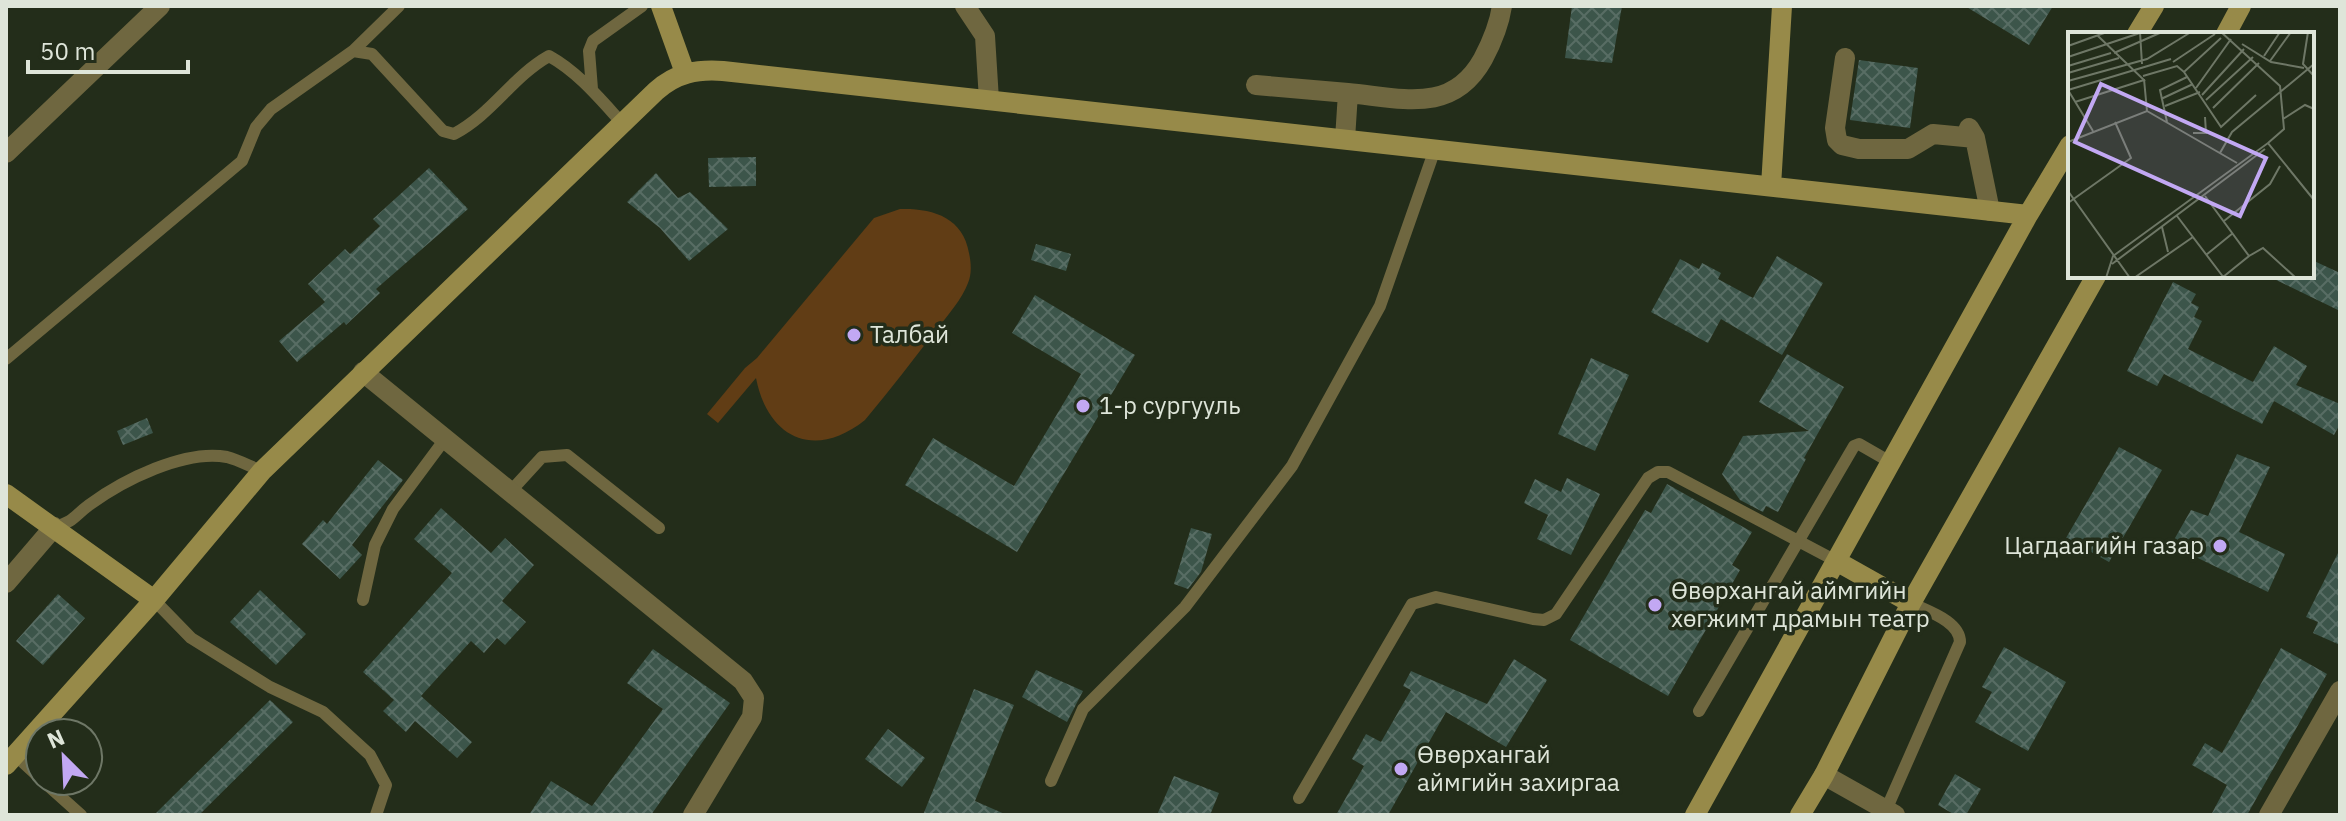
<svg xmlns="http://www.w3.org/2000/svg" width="2346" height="821" viewBox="0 0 2346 821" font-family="'IBM Plex Sans',sans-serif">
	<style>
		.pitch { fill: #613d15 }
		.building { fill: url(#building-cross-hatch) }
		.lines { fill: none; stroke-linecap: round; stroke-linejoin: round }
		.lane { stroke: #6f6740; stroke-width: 12 }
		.street { stroke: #6f6740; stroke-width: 20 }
		.secondary { stroke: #978a49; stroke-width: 20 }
		.poi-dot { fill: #c2a8f3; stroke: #232d1a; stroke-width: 3 }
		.labels { text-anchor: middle; stroke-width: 7; stroke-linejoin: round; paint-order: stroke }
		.poi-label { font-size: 24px; fill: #dee5d9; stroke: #232d1a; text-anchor: start }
		.inset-road { fill: none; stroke: #6e7766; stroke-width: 2 }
		.view { fill: #c2a8f3; fill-opacity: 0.15; stroke: #c2a8f3; stroke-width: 4 }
		.inset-edge { fill: none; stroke: #dee5d9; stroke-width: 4 }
	</style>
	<defs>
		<pattern id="building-cross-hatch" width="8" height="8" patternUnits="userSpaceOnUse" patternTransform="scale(2)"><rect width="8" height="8" fill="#3c554a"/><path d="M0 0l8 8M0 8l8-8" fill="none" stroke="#586d64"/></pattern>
	</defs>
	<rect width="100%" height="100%" fill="#232d1a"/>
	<!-- pitch -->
	<path class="pitch" d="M 900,209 C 932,208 963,217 969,253 C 971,262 972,274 968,283 C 962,299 948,315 937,329 C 913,360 890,390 865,420 C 815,460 768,439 756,378 L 718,423 L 707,414 L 745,368 L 757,358 L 874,218 Z"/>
	<!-- building -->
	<path class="building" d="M 1572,6 L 1622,6 L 1612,63 L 1565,58 Z
		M 1965,6 L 2053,6 L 2029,45 Z
		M 1859,60 L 1918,68 L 1910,128 L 1850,120 Z
		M 756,157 L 756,186 L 709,187 L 708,158 Z
		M 429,168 L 468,209 L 376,289 L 380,293 L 346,325 L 344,322 L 297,362 L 279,341 L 325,302 L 308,284 L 345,249 L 350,254 L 380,226 L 373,219 Z
		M 656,173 L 678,198 L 690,192 L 728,229 L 689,261 L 660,228 L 627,202 Z
		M 1036,244 L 1071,254 L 1066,271 L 1031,260 Z
		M 1777,256 L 1823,283 L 1782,355 L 1721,319 L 1708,343 L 1651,312 L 1680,259 L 1699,269 L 1702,263 L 1721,273 L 1718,279 L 1753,298 Z
		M 2312,260 L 2340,273 L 2340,311 L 2268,276 L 2312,276 Z
		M 2173,282 L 2196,294 L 2191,303 L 2199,307 L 2194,317 L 2202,321 L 2188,349 L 2253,382 L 2274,346 L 2307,366 L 2296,385 L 2340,404 L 2340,424 L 2334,435 L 2274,401 L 2262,424 L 2164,374 L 2157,386 L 2127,371 Z
		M 1035,295 L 1135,355 L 1017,552 L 905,485 L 933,438 L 1014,486 L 1081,374 L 1012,333 Z
		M 1787,354 L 1844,387 L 1804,458 L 1806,459 L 1778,512 L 1766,506 L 1763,512 L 1740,500 L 1722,474 L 1743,436 L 1809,431 L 1759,402 Z
		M 1591,358 L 1629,375 L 1595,451 L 1558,434 Z
		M 147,418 L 153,433 L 123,445 L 117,431 Z
		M 2119,447 L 2162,470 L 2109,562 L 2066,538 Z
		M 2237,454 L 2270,467 L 2239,532 L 2285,554 L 2268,592 L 2171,545 L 2191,510 L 2208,516 Z
		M 378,460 L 403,480 L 352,545 L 362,555 L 340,579 L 302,544 L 323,520 L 327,524 Z
		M 1567,478 L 1600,494 L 1571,555 L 1537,539 L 1548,515 L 1524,503 L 1535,479 L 1561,492 Z
		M 1667,484 L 1752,532 L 1732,565 L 1740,570 L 1668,696 L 1570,640 L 1645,510 L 1651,513 Z
		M 441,508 L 491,553 L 505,538 L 534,565 L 502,601 L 526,622 L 505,645 L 497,638 L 484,653 L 471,641 L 421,696 L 472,742 L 457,758 L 415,721 L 406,732 L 383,711 L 394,700 L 363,672 L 452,573 L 414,539 Z
		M 1191,528 L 1212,534 L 1201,572 L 1188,589 L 1174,584 Z
		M 2340,549 L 2340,645 L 2313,633 L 2318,622 L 2306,617 Z
		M 260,590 L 306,634 L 276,665 L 230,622 Z
		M 58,594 L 85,618 L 43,665 L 16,641 Z
		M 2004,647 L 2066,682 L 2028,751 L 1975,722 L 1992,692 L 1982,687 Z
		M 2281,648 L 2327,674 L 2247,815 L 2211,815 L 2227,785 L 2192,765 L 2205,743 L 2222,753 Z
		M 653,649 L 730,703 L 651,815 L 529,815 L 551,781 L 592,806 L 663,709 L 627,683 Z
		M 1514,659 L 1547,680 L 1506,747 L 1446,712 L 1388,815 L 1336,815 L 1364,766 L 1352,759 L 1366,734 L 1381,742 L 1411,690 L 1403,686 L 1411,671 L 1487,704 Z
		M 1036,670 L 1083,691 L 1067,722 L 1022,697 Z
		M 974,689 L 1014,705 L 975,801 L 1007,815 L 923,815 Z
		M 270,700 L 293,722 L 199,815 L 154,815 Z
		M 888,729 L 925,758 L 902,787 L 865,759 Z
		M 1955,774 L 1981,789 L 1966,815 L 1955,815 L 1938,805 Z
		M 1174,776 L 1219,793 L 1210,815 L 1157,815 Z"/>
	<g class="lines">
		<!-- lane -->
		<path class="lane" d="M 353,51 L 399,6
			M 592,89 L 589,51 L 593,41 L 642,6
			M 6,359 L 242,161 L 256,127 L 271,109 L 353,51 L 372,54 L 443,131 L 454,134 C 493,113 512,77 549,56 C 578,72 600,99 622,123
			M 510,492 L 542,457 L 567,455 L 659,528
			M 54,527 C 75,521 73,517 89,505 C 123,480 185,449 227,457 C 239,460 251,467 262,471
			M 154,600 L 191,638 L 270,687 L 323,712 L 370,755 L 386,785 L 376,815
			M 363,600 L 375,545 L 393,509 L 445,439
			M 1699,711 L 1854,446 L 1859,444 L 1892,463
			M 15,755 L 40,778
			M 43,781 L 81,815
			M 1051,781 L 1083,709 L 1185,607 L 1292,466 L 1380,306 L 1435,149
			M 1299,798 L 1412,604 L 1436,597 L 1533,619 L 1544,620 L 1556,614 L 1648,478 L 1658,472 L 1668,472 L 1838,562
			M 1886,810 L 1960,642 C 1960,621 1927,611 1911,603"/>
		<!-- street -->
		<path class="street" d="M 965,6 L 985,36 L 989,100
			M 1845,58 L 1835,128 L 1837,140 L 1842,145 L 1859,149 L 1908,149 L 1933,134 L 1975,138
			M 1256,85 L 1348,93 L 1345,139
			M 1348,93 C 1401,98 1452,115 1483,59 C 1492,42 1499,26 1502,6
			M 1969,128 L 1975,138 L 1990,211
			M 6,153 L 160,6
			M 363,372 L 743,681 L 754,698 L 752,717 L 693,815
			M 6,583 L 54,527
			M 1824,775 L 1895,815
			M 2269,815 L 2340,691"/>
		<!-- secondary -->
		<path class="secondary" d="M 661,6 L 685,73
			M 2137,34 L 2154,6
			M 2226,34 L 2241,6
			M 1771,186 L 1782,6
			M 6,494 L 154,600
			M 1838,562 L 1911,603
			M 6,765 L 154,600 L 262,471 L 656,91 C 676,73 697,69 723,71 L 2028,215
			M 1695,815 L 2028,215 L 2070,145
			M 1800,815 L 1824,775 L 1911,603 L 2096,276"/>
	</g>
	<!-- markers -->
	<g class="poi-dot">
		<circle cx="854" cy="335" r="8"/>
		<circle cx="1083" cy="406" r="8"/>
		<circle cx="2220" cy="546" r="8"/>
		<circle cx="1655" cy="605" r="8"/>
		<circle cx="1401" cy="769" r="8"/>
	</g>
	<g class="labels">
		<!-- poi labels -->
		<g class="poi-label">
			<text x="870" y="343">Талбай</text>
			<text x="1099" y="414">1-р сургууль</text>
			<text x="2204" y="554" text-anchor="end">Цагдаагийн газар</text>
			<text x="1671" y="599">Өвөрхангай аймгийн<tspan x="1671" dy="28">хөгжимт драмын театр</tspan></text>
			<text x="1417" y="763">Өвөрхангай<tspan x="1417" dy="28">аймгийн захиргаа</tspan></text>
		</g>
	</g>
	<!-- overview -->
	<g transform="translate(2068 32)">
		<rect width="246" height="246" fill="#232d1a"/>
		<path class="inset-road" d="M 72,0 L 74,32M 153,0 L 212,54 L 216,97 L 200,111M 240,0 L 235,32 L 246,44M 174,12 L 203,30 L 236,36M 0,14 L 39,0M 46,21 L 94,0M 196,24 L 212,0M 0,25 L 72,1M 202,29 L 223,0M 105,30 L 147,2M 0,34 L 43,21M 116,40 L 153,95 L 188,63M 0,41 L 51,26M 75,44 L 109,34 L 116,40 L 153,6M 76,47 L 79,79M 0,49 L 79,27 L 123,0M 128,56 L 163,7M 0,58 L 103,27M 0,58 L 25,99M 134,63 L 176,17M 93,67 L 125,52M 138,68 L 185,25M 7,70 L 76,48 L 30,4M 97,74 L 132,60M 145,76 L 191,31M 215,87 L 237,73 L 246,77M 99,90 L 92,58 L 119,45M 125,101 L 138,101 L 137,85M 0,110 L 79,79 L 169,131M 152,121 L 164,100 L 246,32M 0,159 L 62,246M 137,164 L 181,224 L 155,245M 0,171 L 63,126 L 47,90M 109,184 L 156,246M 156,189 L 202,152 L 212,134M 94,195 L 100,220M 138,223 L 165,201M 181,224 L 195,216 L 228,246M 44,232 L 197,117M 38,246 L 45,224 L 200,111 L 246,168M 66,246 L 125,205"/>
		<path class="view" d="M 33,52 L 198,126 L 172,184 L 7,110 Z"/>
		<rect width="246" height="246" class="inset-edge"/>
	</g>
	<!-- border -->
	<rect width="2346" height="821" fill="none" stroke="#dee5d9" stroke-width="16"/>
	<!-- north arrow -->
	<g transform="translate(64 757) rotate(336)"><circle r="38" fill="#232d1a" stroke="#6e7766" stroke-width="2"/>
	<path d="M0-6L14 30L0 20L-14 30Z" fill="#c2a8f3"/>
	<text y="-12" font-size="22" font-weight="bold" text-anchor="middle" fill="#dee5d9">N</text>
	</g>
	<!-- scale -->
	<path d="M28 60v12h160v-12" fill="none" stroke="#dee5d9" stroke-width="4"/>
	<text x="40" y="60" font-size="24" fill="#dee5d9" stroke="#232d1a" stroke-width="6" paint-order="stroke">50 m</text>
</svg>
